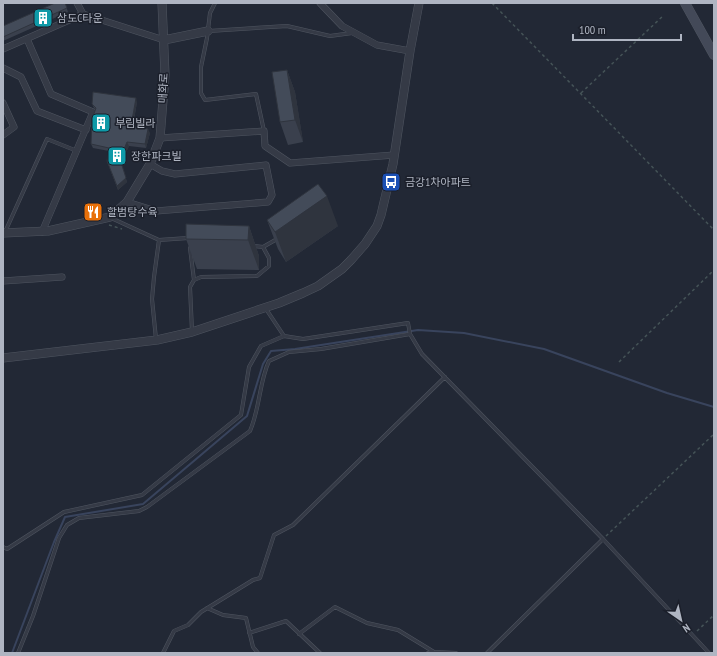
<svg xmlns="http://www.w3.org/2000/svg" width="717" height="656" viewBox="0 0 717 656" font-family="'PT Sans Narrow','Noto Sans KR',sans-serif">
	<style>
		.lines { fill: none; stroke-linecap: round; stroke-linejoin: round }
		.stream { stroke: #39445d; stroke-width: 2 }
		.service-casing { stroke: #4f5560; stroke-width: 4 }
		.minor-casing { stroke: #4f5560; stroke-width: 7 }
		.tertiary-casing { stroke: #4f5560; stroke-width: 9 }
		.secondary-casing { stroke: #4f5560; stroke-width: 10 }
		.path { stroke: #455357; stroke-width: 1.5; stroke-dasharray: 3 3; stroke-linecap: butt }
		.service { stroke: #353a46; stroke-width: 3 }
		.minor { stroke: #353a46; stroke-width: 6 }
		.tertiary { stroke: #353a46; stroke-width: 8 }
		.secondary { stroke: #434958; stroke-width: 9 }
		.wall { fill: #3a404d }
		.shaded-wall { fill: #2f343e }
		.building { fill: #434b59; stroke: #2f343e }
		.labels { text-anchor: middle; stroke-width: 3; stroke-linejoin: round; paint-order: stroke }
		.poi-label { font-size: 11px; fill: #afb5c2; stroke: #1b1f2a; text-anchor: start }
		.street-label { font-size: 11px; fill: #afb5c2; stroke: #1b1f2a }
	</style>
	<rect width="100%" height="100%" fill="#222835"/>
	<g class="lines">
		<!-- stream -->
		<path class="stream" d="M 12,653 L 54,542 L 65,517 L 143,504 L 247,416 L 263,364 L 271,351 L 295,349 L 418,330 L 464,333 L 544,349 L 667,393 L 714,407"/>
		<!-- service casing -->
		<g class="service-casing">
			<path id="service" d="M 215,3 L 210,13 L 207,38 L 201,67 L 201,93 L 205,100 L 256,94 L 264,131
				M 209,31 L 287,26 L 330,36 L 352,33
				M 111,218 L 159,240 L 188,238
				M 5,232 L 47,139 L 77,151
				M 253,246 L 263,247 L 277,239
				M 190,248 L 194,280
				M 266,309 L 284,336
				M 192,331 L 190,287 L 194,280 L 201,277 L 257,276 L 269,266 L 269,258 L 263,247
				M 156,339 L 152,299 L 154,277 L 159,240
				M 3,547 L 7,549 L 64,512 L 142,495 L 241,415 L 249,367 L 261,346 L 284,336 L 303,339 L 408,323 L 410,334 L 422,354 L 603,539 L 709,653
				M 207,608 L 223,615 L 246,618 L 253,647 L 258,653
				M 249,633 L 286,621 L 320,653
				M 299,634 L 335,607 L 367,623 L 398,630 L 434,652 L 428,653
				M 434,652 L 456,653
				M 18,653 L 33,616 L 59,538 L 67,525 L 79,518 L 139,511 L 147,507 L 250,431 C 260,408 259,383 269,361 L 289,352 L 321,349 L 410,334
				M 163,653 L 174,631 L 188,625 L 201,612 L 253,580 L 260,578 L 274,535 L 293,525 L 445,377
				M 487,653 L 603,539"/>
		</g>
		<!-- minor casing -->
		<g class="minor-casing">
			<path id="minor" d="M 77,3 L 83,14
				M 320,3 L 342,26 L 377,45 L 410,51
				M 27,39 L 51,94 L 93,112 L 42,232
				M 3,49 L 83,14 L 164,40
				M 3,68 L 21,77 L 37,111 L 86,130
				M 3,103 L 14,127 L 3,135
				M 160,138 L 264,131 L 265,146 L 290,163 L 394,155
				M 127,202 L 156,211 L 268,202 L 272,195 L 266,165 L 175,174 L 162,171 L 150,164
				M 3,281 L 62,277"/>
		</g>
		<!-- tertiary casing -->
		<g class="tertiary-casing">
			<path id="tertiary" d="M 164,40 L 208,31
				M 3,233 L 48,231 L 110,217 L 127,202 L 150,164 L 160,138 L 165,75 L 162,3
				M 3,358 L 157,340 L 192,332 L 279,303 L 303,293 L 318,286 L 342,269 L 351,260 L 365,244 L 377,226 L 381,215 L 393,164 L 410,51 L 419,3"/>
		</g>
		<!-- secondary casing -->
		<g class="secondary-casing">
			<path id="secondary" d="M 685,3 L 714,55"/>
		</g>
		<!-- path -->
		<path class="path" d="M 492,3 L 714,230
			M 581,93 L 664,15
			M 109,225 L 122,229
			M 619,362 L 714,270
			M 606,536 L 714,434
			M 697,631 L 714,615"/>
		<!-- service -->
		<use href="#service" class="service"/>
		<!-- minor -->
		<use href="#minor" class="minor"/>
		<!-- tertiary -->
		<use href="#tertiary" class="tertiary"/>
		<!-- secondary -->
		<use href="#secondary" class="secondary"/>
	</g>
	<!-- wall -->
	<path class="wall" d="M 65,3 L 68,12 L 3,41 L 3,26 Z
		M 287,70 L 295,92 L 303,142 L 288,145 L 280,122 Z
		M 137,102 L 133,126 L 150,133 L 146,148 L 129,146 L 121,163 L 127,182 L 118,190 L 107,161 L 109,151 L 93,148 L 91,144 L 95,109 L 94,108 L 92,104 Z
		M 267,220 L 338,226 L 286,262 L 278,249 Z
		M 249,226 L 259,256 L 259,270 L 197,269 L 186,239 Z"/>
	<!-- shaded-wall -->
	<path class="shaded-wall" d="M 287,70 L 295,92 L 303,142 L 295,120 Z
		M 136,98 L 137,102 L 132,130 L 131,126 Z
		M 148,129 L 150,133 L 146,148 L 145,144 Z
		M 127,142 L 129,146 L 121,163 L 127,182 L 118,190 L 117,186 L 120,159 Z
		M 327,196 L 338,226 L 286,262 L 275,232 Z
		M 249,226 L 259,256 L 259,270 L 248,240 Z"/>
	<!-- building -->
	<path class="building" d="M 55,3 L 65,3 L 67,8 L 3,37 L 3,26 Z
		M 287,70 L 295,120 L 280,122 L 272,72 Z
		M 93,92 L 136,98 L 131,126 L 148,129 L 145,144 L 127,142 L 120,159 L 126,178 L 117,186 L 107,161 L 109,148 L 91,144 L 92,119 L 96,108 L 92,104 Z
		M 318,184 L 327,196 L 275,232 L 267,220 Z
		M 186,224 L 249,226 L 248,240 L 186,239 Z"/>
	<!-- icons -->
	<defs>
		<g id="building-square" transform="scale(1)"><rect x="-9" y="-9" width="18" height="18" rx="4" fill="#0f9aa8" stroke="#1b1f2a"/><path d="M-4-6H4V6H1V3H-1V6H-4ZM-2.5-4.3h1.7v1.8h-1.7ZM.8-4.3h1.7v1.8H.8ZM-2.5-1h1.7V.8h-1.7ZM.8-1h1.7V.8H.8Z" fill="#fff"/></g>
		<g id="bus-square" transform="scale(1)"><rect x="-9" y="-9" width="18" height="18" rx="4" fill="#1a4fb4" stroke="#1b1f2a"/><path d="M-5-6H5V4H4V6H2V4H-2V6H-4V4H-5ZM-3.5-4V0h7V-4ZM-3.5 1.2v1.5H-2V1.2ZM2 1.2v1.5H3.5V1.2Z" fill="#fff"/></g>
		<g id="restaurant-square" transform="scale(1)"><rect x="-9" y="-9" width="18" height="18" rx="4" fill="#e8710a" stroke="#1b1f2a"/><path d="M-5-6h1v4h1v-4h1v4h1v-4h1v5L-1.5 .5V6h-2V.5L-5-1ZM5-6V6H3V1.5H1.5Q1.5-4 5-6Z" fill="#fff"/></g>
	</defs>
	<g fill-rule="evenodd">
		<use href="#building-square" x="43" y="18"/>
		<use href="#building-square" x="101" y="123"/>
		<use href="#building-square" x="117" y="156"/>
		<use href="#bus-square" x="391" y="182"/>
		<use href="#restaurant-square" x="93" y="212"/>
	</g>
	<g class="labels">
		<!-- poi labels -->
		<g class="poi-label">
			<text x="57" y="22">삼도C타운</text>
			<text x="115" y="127">부림빌라</text>
			<text x="131" y="160">장한파크빌</text>
			<text x="405" y="186">금강1차아파트</text>
			<text x="107" y="216">할범탕수육</text>
		</g>
		<!-- street labels -->
		<g class="street-label">
			<text transform="translate(163 88) rotate(-87)" y="4">매화로</text>
		</g>
	</g>
	<!-- border -->
	<rect width="717" height="656" fill="none" stroke="#afb5c2" stroke-width="8"/>
	<!-- north arrow -->
	<g transform="translate(681 620) rotate(146)" stroke="#1b1f2a" stroke-width="3" paint-order="stroke">
	<path d="M0-3L7 15L0 10L-7 15Z" fill="#afb5c2"/>
	<text y="-6" font-size="11" font-weight="bold" text-anchor="middle" fill="#afb5c2">N</text>
	</g>
	<!-- scale -->
	<path d="M573 34v6h108v-6" fill="none" stroke="#afb5c2" stroke-width="2"/>
	<text x="579" y="34" font-size="12" fill="#afb5c2" stroke="#1b1f2a" stroke-width="3" paint-order="stroke">100 m</text>
</svg>
